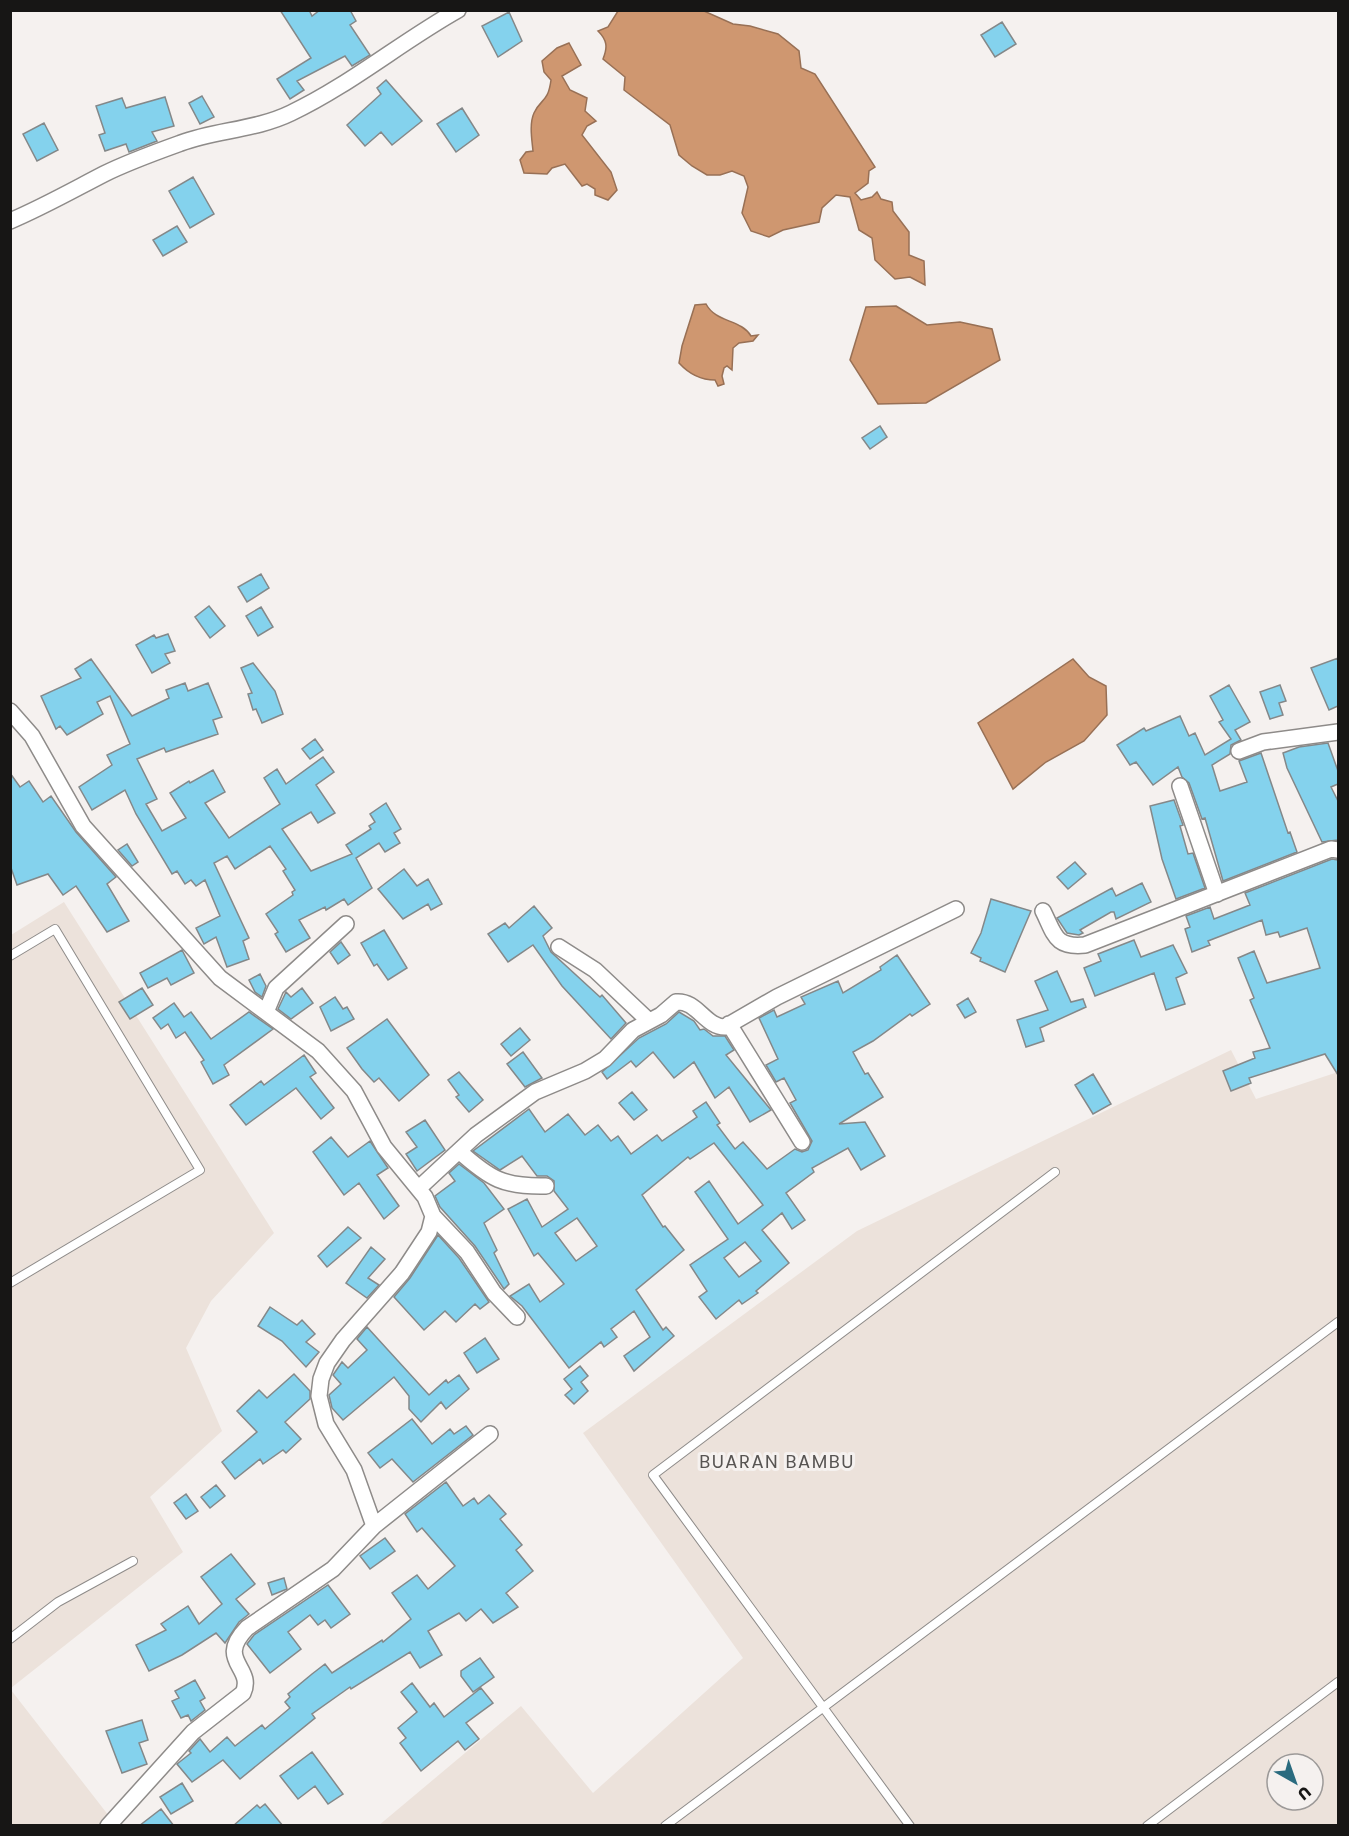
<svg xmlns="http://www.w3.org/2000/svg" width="1349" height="1836" viewBox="0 0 1349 1836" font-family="Poppins,sans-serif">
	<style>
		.built { fill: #ece2db; fill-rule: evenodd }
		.water { fill: #cf9770; stroke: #987055; stroke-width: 1.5 }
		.building { fill: #84d2ed; stroke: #848889; stroke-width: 1.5; fill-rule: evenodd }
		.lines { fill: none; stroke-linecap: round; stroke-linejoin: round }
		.lane-casing { stroke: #8e8b89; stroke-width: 10 }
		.street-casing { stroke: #8e8b89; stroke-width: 18 }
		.lane { stroke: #fff; stroke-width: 8 }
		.street { stroke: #fff; stroke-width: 15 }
		.labels { text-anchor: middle; stroke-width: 6; stroke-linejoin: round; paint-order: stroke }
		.quarter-label { font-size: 18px; letter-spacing: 1.5px; fill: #575452; stroke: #f5f1ef }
	</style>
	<rect width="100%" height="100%" fill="#f5f1ef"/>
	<!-- built -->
	<path class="built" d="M 64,902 L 274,1233 L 211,1301 L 186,1348 L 222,1431 L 150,1497 L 183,1552 L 11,1688 L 11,935 Z
		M 1231,1050 L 1256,1099 L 1338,1072 L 1338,1825 L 378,1826 L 521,1706 L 593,1793 L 743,1658 L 583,1433 L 857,1231 ZM 1277,1764 L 1313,1764 L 1313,1800 L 1277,1800 Z
		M 11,1690 L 116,1825 L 11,1825 Z"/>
	<!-- water -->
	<path class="water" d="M 618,11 L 704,11 L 733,24 L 750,26 L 778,34 L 799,51 L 801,68 L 815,74 L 875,167 L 869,171 L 868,183 L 855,193 L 861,200 L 872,197 L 877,192 L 881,199 L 892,202 L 893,211 L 909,232 L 909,255 L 924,261 L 925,285 L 910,277 L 895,279 L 875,260 L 872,238 L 859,230 L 850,197 L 836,195 L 822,208 L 819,222 L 783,230 L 769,237 L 751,231 L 742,213 L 748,187 L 744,176 L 732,171 L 720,175 L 707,175 L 692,166 L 679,155 L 670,125 L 624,90 L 625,77 L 603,59 C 608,47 607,40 598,31 L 608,27 Z
		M 569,43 L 581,65 L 562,76 L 570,90 L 587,98 L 585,111 L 596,121 L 587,126 L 582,135 L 611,172 L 617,190 L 608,200 L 595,195 L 595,189 L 587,184 L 582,186 L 565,164 L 552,168 L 547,174 L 524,173 L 520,160 L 526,152 L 533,151 C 532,140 529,124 534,113 C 541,98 548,103 551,80 L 544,72 L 542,61 L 557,48 Z
		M 706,304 C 716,323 741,319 751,336 L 758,335 L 753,341 L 739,343 L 733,348 L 732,370 L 727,366 L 724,368 L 722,376 L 724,384 L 718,386 L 715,380 C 700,380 689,374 679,363 L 682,346 L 695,305 Z
		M 896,306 L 927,325 L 960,322 L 992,329 L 1000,360 L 926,403 L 878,404 L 850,360 L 866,307 Z
		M 1073,659 L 1089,677 L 1106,686 L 1107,715 L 1084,741 L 1046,762 L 1013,789 L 978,723 Z"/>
	<!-- building -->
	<path class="building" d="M 280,10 L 309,10 L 312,16 L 320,10 L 350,10 L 356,21 L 350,25 L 370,55 L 352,66 L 345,56 L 297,81 L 304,90 L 290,99 L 277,79 L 311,58 Z
		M 509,12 L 522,41 L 498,57 L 482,26 Z
		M 1002,22 L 1016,44 L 995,57 L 981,35 Z
		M 386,80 L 422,121 L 392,145 L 381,132 L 365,146 L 347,125 L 381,94 L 377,88 Z
		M 202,96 L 214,117 L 200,124 L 189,103 Z
		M 165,97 L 174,126 L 152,132 L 157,141 L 129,152 L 126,144 L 105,151 L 99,135 L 105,133 L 96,106 L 122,98 L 126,108 Z
		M 462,108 L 479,135 L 456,152 L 437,124 Z
		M 44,123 L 58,150 L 37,161 L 23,134 Z
		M 193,177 L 214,214 L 190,228 L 169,191 Z
		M 177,226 L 187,242 L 163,256 L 153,240 Z
		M 880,426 L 887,437 L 870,449 L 862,438 Z
		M 261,574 L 269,588 L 247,602 L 238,587 Z
		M 209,606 L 225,626 L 210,638 L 195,617 Z
		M 261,607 L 273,627 L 258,636 L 246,616 Z
		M 168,634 L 175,651 L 165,654 L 170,663 L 152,673 L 136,645 L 154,635 L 156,638 Z
		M 1338,658 L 1338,706 L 1329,710 L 1311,668 Z
		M 91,659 L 132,716 L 169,698 L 166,690 L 185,683 L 188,691 L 208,683 L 222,717 L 213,720 L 218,734 L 166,752 L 164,748 L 137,759 L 157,799 L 146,804 L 162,831 L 186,818 L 170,793 L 189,781 L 190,783 L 213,770 L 225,792 L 205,803 L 229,838 L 280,804 L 264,778 L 277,769 L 286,784 L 323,757 L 334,772 L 316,785 L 335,813 L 318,823 L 311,812 L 282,829 L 311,871 L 352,854 L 346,845 L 371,829 L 369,826 L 375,822 L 370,814 L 386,803 L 401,829 L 394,833 L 400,843 L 385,852 L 379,843 L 356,858 L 372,888 L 348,905 L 344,899 L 326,910 L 325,907 L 299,920 L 310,938 L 286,952 L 275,934 L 278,932 L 266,914 L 293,895 L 292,892 L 295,890 L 283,871 L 286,869 L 270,846 L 235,869 L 227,856 L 214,863 L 249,938 L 243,941 L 249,959 L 227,967 L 216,937 L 204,944 L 196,928 L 220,916 L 205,880 L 196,886 L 191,880 L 185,884 L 177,871 L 172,874 L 136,814 L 125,790 L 92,810 L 79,787 L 112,765 L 107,755 L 130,744 L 110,696 L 97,702 L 103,714 L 67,735 L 60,726 L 56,729 L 41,696 L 81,678 L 75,669 Z
		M 253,663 L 275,691 L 283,714 L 262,723 L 256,709 L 253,710 L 248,694 L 252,693 L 241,668 Z
		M 1229,685 L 1250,722 L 1235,730 L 1241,740 L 1231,745 L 1230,754 L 1212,765 L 1220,791 L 1247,782 L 1239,761 L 1261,753 L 1288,833 L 1290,832 L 1297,852 L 1223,881 L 1205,818 L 1202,819 L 1189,783 L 1182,777 L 1178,767 L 1153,785 L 1136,762 L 1130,765 L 1117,745 L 1144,728 L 1146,731 L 1180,716 L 1189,736 L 1195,733 L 1205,755 L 1231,739 L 1219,722 L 1223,720 L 1210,696 Z
		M 1280,685 L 1286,701 L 1279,703 L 1283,715 L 1270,719 L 1260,692 Z
		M 315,739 L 323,750 L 310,759 L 302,749 Z
		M 1328,743 L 1338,771 L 1338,784 L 1331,787 L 1338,801 L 1338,840 L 1322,842 L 1287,768 L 1283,753 L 1299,747 Z
		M 10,773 L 20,787 L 29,781 L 43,802 L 51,796 L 76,832 L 116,877 L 107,884 L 129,921 L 107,932 L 76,886 L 63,895 L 48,874 L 17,885 L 10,865 Z
		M 1174,800 L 1183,825 L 1180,826 L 1188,854 L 1193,853 L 1205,888 L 1176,899 L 1162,859 L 1150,806 Z
		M 127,844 L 138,862 L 132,866 L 118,850 Z
		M 1332,859 L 1338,860 L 1338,1075 L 1325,1054 L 1249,1078 L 1251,1083 L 1231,1091 L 1223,1071 L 1255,1058 L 1253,1052 L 1270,1048 L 1250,1000 L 1254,998 L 1238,958 L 1254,951 L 1267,983 L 1320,968 L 1307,928 L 1280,937 L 1278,932 L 1266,935 L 1262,920 L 1208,941 L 1210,945 L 1192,952 L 1185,929 L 1190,927 L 1186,916 L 1210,907 L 1214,919 L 1250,905 L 1245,893 Z
		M 1075,862 L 1086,874 L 1068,889 L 1057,877 Z
		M 404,869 L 417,886 L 428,879 L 442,904 L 431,910 L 428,904 L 403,919 L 378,889 Z
		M 1142,883 L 1151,902 L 1116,919 L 1114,912 L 1111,912 L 1080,930 L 1083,933 L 1079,935 L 1067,933 L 1057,918 L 1112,888 L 1116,896 Z
		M 991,899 L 1031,911 L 1005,972 L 980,961 L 981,958 L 971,953 L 981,933 Z
		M 534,906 L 552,928 L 543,936 L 551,952 L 600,997 L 602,995 L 626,1023 L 611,1039 L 562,986 L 533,945 L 508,962 L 488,934 L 505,923 L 509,928 Z
		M 384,930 L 407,968 L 388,980 L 377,964 L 374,966 L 361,943 Z
		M 1134,940 L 1141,957 L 1173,945 L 1187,973 L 1176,978 L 1185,1004 L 1166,1010 L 1154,973 L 1095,996 L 1084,968 L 1101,961 L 1098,954 Z
		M 341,942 L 350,955 L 338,964 L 330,952 Z
		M 182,950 L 194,973 L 171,985 L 167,978 L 148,988 L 140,973 Z
		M 897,955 L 930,1004 L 912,1016 L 910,1014 L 873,1041 L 853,1052 L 865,1074 L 868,1073 L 883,1097 L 839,1124 L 865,1122 L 885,1156 L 861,1170 L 848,1148 L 812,1168 L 814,1172 L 786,1193 L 805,1220 L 792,1229 L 782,1213 L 762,1230 L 789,1263 L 756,1291 L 758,1293 L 742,1304 L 739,1300 L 716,1319 L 699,1297 L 707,1291 L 690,1265 L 728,1239 L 695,1192 L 709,1181 L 738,1224 L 763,1205 L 714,1143 L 690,1159 L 688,1157 L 642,1195 L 663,1227 L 665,1226 L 684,1250 L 636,1290 L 663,1330 L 666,1327 L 674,1336 L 634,1371 L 624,1356 L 650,1337 L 634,1311 L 611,1329 L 617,1337 L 604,1347 L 601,1342 L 569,1368 L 522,1306 L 510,1296 L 529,1284 L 540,1302 L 564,1284 L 538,1253 L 534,1256 L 508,1209 L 527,1199 L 542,1227 L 568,1209 L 554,1191 L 554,1181 L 547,1176 L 537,1176 L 522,1156 L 500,1170 L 473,1151 L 529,1109 L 545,1132 L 568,1114 L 585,1135 L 598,1125 L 611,1141 L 618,1136 L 631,1154 L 657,1135 L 662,1141 L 697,1117 L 693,1111 L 706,1102 L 720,1123 L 717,1125 L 735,1149 L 743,1142 L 767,1169 L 795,1149 L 802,1152 L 808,1150 L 812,1141 L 790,1103 L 796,1100 L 784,1078 L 776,1082 L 766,1065 L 778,1059 L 759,1018 L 774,1010 L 777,1017 L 805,1004 L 801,997 L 838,981 L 843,993 L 881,970 L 880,967 ZM 577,1218 L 597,1246 L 576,1261 L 555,1233 ZM 745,1242 L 761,1261 L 739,1277 L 724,1258 Z
		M 1057,971 L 1071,1002 L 1083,999 L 1086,1007 L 1040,1028 L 1044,1041 L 1026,1047 L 1017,1020 L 1048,1010 L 1035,981 Z
		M 260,974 L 266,986 L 262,997 L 255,992 L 249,980 Z
		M 142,988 L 153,1005 L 130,1019 L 119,1002 Z
		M 302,988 L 313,1003 L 291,1019 L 278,1009 L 286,992 L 291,997 Z
		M 335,997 L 343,1009 L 347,1007 L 354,1019 L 331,1031 L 320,1007 Z
		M 968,998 L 976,1012 L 965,1018 L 957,1005 Z
		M 174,1003 L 184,1017 L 191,1012 L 211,1039 L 249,1012 L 273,1029 L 224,1065 L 229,1075 L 213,1084 L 201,1062 L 204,1060 L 185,1032 L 176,1038 L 168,1024 L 161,1029 L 153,1018 Z
		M 679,1012 L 694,1021 L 700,1030 L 704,1029 L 713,1036 L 725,1036 L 734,1050 L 726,1055 L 771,1110 L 750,1122 L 729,1087 L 715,1098 L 694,1062 L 674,1078 L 653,1052 L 636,1067 L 631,1061 L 607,1079 L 602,1072 L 639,1038 L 666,1024 Z
		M 387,1019 L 429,1075 L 399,1101 L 379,1078 L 374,1082 L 362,1069 L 347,1048 Z
		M 520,1028 L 530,1040 L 511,1056 L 501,1044 Z
		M 523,1052 L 542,1078 L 525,1087 L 507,1064 Z
		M 304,1055 L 316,1073 L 310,1077 L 334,1108 L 321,1119 L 296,1088 L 246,1125 L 230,1105 L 261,1081 L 264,1085 Z
		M 459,1072 L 483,1100 L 469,1112 L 456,1097 L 459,1095 L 448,1080 Z
		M 1093,1074 L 1111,1104 L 1093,1114 L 1075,1085 Z
		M 632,1092 L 647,1110 L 634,1120 L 619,1103 Z
		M 425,1120 L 445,1150 L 417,1171 L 406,1154 L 417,1147 L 406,1132 Z
		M 331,1137 L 348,1157 L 370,1141 L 388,1168 L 377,1175 L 399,1206 L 384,1219 L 359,1183 L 344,1195 L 313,1152 Z
		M 459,1164 L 484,1183 L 504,1209 L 484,1223 L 497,1250 L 494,1253 L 509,1284 L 504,1289 L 475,1246 L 440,1207 L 435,1196 L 455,1181 L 449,1173 Z
		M 348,1227 L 361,1238 L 327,1267 L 318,1256 Z
		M 438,1235 L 459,1258 L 489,1302 L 480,1309 L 475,1304 L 456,1322 L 445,1311 L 424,1330 L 394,1297 L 410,1278 Z
		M 371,1247 L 385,1259 L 368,1278 L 379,1285 L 367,1298 L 346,1283 Z
		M 270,1307 L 297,1325 L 302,1320 L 315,1334 L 306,1342 L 319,1352 L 306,1367 L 282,1341 L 258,1326 Z
		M 367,1327 L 429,1395 L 446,1380 L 448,1383 L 459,1375 L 469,1389 L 446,1409 L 441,1402 L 421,1422 L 409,1409 L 409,1396 L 394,1377 L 343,1420 L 332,1408 L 329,1395 L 341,1384 L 333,1375 L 342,1362 L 348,1368 L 367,1350 L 357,1339 Z
		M 485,1338 L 499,1359 L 477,1373 L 464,1353 Z
		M 580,1366 L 588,1376 L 581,1382 L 588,1391 L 574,1404 L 565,1395 L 572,1389 L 564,1379 Z
		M 294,1374 L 310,1391 L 310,1399 L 285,1422 L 301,1439 L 286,1453 L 283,1450 L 263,1464 L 260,1459 L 235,1479 L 222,1462 L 257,1432 L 237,1411 L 259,1390 L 267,1398 Z
		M 412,1419 L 432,1444 L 450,1429 L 454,1434 L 466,1426 L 473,1435 L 413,1482 L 392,1459 L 380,1468 L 368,1453 Z
		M 446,1482 L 463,1506 L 474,1498 L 478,1504 L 489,1495 L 506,1514 L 500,1519 L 522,1545 L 516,1550 L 533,1571 L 506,1593 L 518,1607 L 493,1623 L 481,1609 L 466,1621 L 459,1613 L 428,1631 L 442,1655 L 420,1668 L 410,1652 L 351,1689 L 350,1687 L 312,1714 L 315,1718 L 240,1779 L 223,1760 L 192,1782 L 177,1764 L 191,1753 L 189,1751 L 200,1739 L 210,1752 L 227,1737 L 235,1746 L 262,1725 L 265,1729 L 290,1708 L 285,1702 L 290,1697 L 288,1694 L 312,1674 L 325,1664 L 332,1673 L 382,1640 L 383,1642 L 411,1619 L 392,1593 L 417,1575 L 428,1589 L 455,1566 L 422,1528 L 417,1532 L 405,1514 Z
		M 216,1485 L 225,1496 L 210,1508 L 201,1497 Z
		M 186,1494 L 198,1511 L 186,1519 L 174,1503 Z
		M 385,1538 L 395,1551 L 370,1569 L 360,1556 Z
		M 231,1554 L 255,1584 L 236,1599 L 249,1614 L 239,1622 L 225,1643 L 216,1633 L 182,1655 L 149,1671 L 136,1645 L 166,1630 L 161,1624 L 188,1606 L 199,1624 L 222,1604 L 201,1577 Z
		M 284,1578 L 287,1589 L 272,1595 L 268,1583 Z
		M 328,1585 L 350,1614 L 331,1628 L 325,1620 L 318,1625 L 310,1615 L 288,1632 L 301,1649 L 270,1673 L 247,1644 L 254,1635 Z
		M 480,1658 L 494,1677 L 473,1692 L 461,1676 L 461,1671 Z
		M 195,1680 L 205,1698 L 200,1701 L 205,1710 L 191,1721 L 188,1715 L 181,1718 L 172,1701 L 179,1698 L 175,1691 Z
		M 412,1683 L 430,1707 L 434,1703 L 444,1717 L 481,1688 L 493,1703 L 466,1723 L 479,1739 L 465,1750 L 458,1741 L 421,1771 L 400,1743 L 406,1738 L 398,1728 L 417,1712 L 401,1692 Z
		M 142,1720 L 148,1740 L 139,1743 L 147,1764 L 122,1773 L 106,1731 Z
		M 312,1752 L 343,1794 L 328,1804 L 315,1786 L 298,1799 L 280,1776 Z
		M 182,1783 L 193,1801 L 171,1814 L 160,1797 Z
		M 265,1804 L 283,1826 L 233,1826 L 257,1805 L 260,1808 Z
		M 161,1809 L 174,1826 L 139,1826 Z"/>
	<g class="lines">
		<!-- lane casing -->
		<g class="lane-casing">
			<path id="lane" d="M 10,956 L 55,929 L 200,1170 L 10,1283
				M 10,1639 L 58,1602 L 133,1561
				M 665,1826 L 1338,1322
				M 910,1826 L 653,1475 L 1055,1172
				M 1147,1826 L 1338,1682"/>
		</g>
		<!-- street casing -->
		<g class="street-casing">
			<path id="street" d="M 10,221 C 43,207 73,190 104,174 C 128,162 156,152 181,143 C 216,130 256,130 291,113 C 350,85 401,42 458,10
				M 10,711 L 32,736 L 83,826 L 220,978 L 318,1051 L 354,1091 L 384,1147 L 425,1197 L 433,1216 L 429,1232 L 402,1273 L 343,1340 L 327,1363 L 321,1379 L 319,1396 L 326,1424 L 354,1470 L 374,1526 L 333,1569 L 247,1628 C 215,1661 255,1667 243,1693 L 193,1732 L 108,1826
				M 1239,751 L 1263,742 L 1338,732
				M 1180,786 L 1217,894
				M 1043,911 C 1055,935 1055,948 1085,945 L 1331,849 L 1338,850
				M 559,947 L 595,970 L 649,1021
				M 266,1012 L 276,988 L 346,924
				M 729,1024 L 802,1142
				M 459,1151 C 490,1179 504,1187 546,1186
				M 419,1188 L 476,1135 L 535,1092 L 585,1071 L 605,1059 L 633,1030 L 661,1015 L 676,1002 C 697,1000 705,1027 725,1027 L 777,997 L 956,909
				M 433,1216 L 467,1252 L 494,1293 L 517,1317
				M 374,1526 L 490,1434"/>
		</g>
		<!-- lane -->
		<use href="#lane" class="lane"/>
		<!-- street -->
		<use href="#street" class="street"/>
	</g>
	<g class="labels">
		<!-- quarter labels -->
		<g class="quarter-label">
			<text x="777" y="1468">BUARAN BAMBU</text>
		</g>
	</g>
	<!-- border -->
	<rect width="1349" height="1836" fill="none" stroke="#171615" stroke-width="24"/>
	<!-- north arrow -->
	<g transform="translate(1295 1782) rotate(140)"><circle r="28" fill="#f5f1ef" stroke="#9c9998" stroke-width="1.5"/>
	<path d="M0-4.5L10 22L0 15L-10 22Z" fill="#2a6b7f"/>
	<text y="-9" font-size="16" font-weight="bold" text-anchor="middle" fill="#171615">U</text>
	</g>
</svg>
